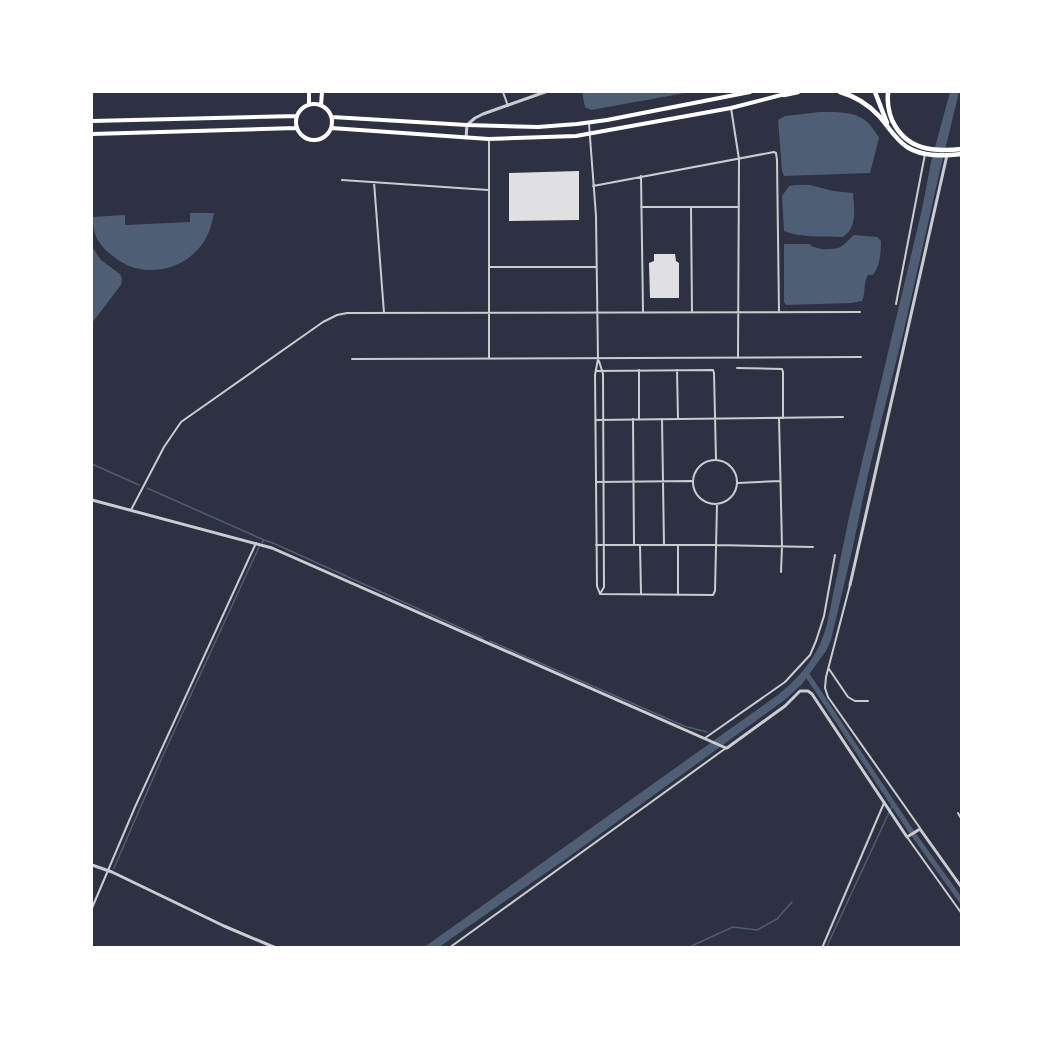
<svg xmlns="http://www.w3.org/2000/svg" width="1053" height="1039" viewBox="0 0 1053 1039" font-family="Literata,serif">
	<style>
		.water { fill: #4f5d75 }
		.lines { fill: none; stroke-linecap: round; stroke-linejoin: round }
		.stream { stroke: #4f5d75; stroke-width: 1.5 }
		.canal { stroke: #4f5d75; stroke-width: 5 }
		.building { fill: #e0e0e3 }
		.minor { stroke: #caccd0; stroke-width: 2 }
		.tertiary { stroke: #caccd0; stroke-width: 3 }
		.primary { stroke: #fff; stroke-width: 4 }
		.motorway { stroke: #fff; stroke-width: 4.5 }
	</style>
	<rect width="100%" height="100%" fill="#2d3142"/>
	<!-- water -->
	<path class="water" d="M 582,92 L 691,92 L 591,110 L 585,107 Z
		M 950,92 L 959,92 L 938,179 L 904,330 L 869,470 L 852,551 L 831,640 L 826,651 L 802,684 L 786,699 L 566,859 L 439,947 L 423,948 L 779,694 C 803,674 819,654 827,624 L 849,517 L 922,209 L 931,162 Z
		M 820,112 C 847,112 865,111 879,138 L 870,173 L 784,176 L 782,171 L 778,120 L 785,116 Z
		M 796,185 L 810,185 L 833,191 L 853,193 C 854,208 858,227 843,237 C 826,236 800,238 784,231 L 782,196 L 789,186 Z
		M 190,213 L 214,213 C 212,223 210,231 205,240 C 186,271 142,281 113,256 C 107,252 101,246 97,239 C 94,232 93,225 92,217 L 125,215 L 125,225 L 190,222 Z
		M 854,235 L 877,237 L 881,241 C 881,252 880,266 873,275 L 868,275 C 863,283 866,292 862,301 L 852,303 L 786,305 L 784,302 L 784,244 L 809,244 C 816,250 828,250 838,248 C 844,246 849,239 854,235 Z
		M 92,247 L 101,260 L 120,274 L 122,279 L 121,285 L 92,323 Z"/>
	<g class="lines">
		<!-- stream -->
		<path class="stream" d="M 92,464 L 139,485
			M 147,488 L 264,540
			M 262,543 L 264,540 L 273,543 L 483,638
			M 490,641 L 684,726 L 707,732
			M 114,868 L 164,753 L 259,547
			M 687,948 L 733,927 L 757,930 L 777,919 L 792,902
			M 826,948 L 893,804"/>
		<!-- canal -->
		<path class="canal" d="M 806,673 L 911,831 L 962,902"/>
	</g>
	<!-- building -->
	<path class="building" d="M 579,171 L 579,220 L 509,221 L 509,173 Z
		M 654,254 L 675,254 L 676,261 L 679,263 L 679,298 L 650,298 L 649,263 L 654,261 Z"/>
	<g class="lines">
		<!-- minor -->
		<path class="minor" d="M 503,92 L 508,106
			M 731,108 L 739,159 L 738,358
			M 589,124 L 596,216 L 598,359 L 595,375 L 597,586 L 600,594
			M 641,176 L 643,311
			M 342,180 L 488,190
			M 374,182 L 384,313
			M 593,186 L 774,152 L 776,153 L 777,160 L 779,312
			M 641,207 L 739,207
			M 691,207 L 692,312
			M 489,267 L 596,267
			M 896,304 L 925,154
			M 489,358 L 489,139
			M 352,359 L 861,357
			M 599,361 L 603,374 L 604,587 L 600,594
			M 737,368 L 782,369 L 783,372 L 783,418
			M 677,370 L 678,419
			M 596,371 L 713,370 L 714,373 L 716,459
			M 639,418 L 639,370
			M 779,418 L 782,546 L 781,572
			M 633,419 L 634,545
			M 662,419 L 664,545
			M 596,420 L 843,417
			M693 482a22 22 0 1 1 44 0a22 22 0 1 1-44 0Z
			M 596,482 L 692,481
			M 738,483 L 780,481
			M 131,510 L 164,447 L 181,422 L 323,322 L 337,315 L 347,313 L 860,312
			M 596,545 L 716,545 L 813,547
			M 640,545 L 641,593
			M 850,585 L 826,677 L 825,688 L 828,697 L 920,828
			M 600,594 L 713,595 L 715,591 L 717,504
			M 678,595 L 678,545
			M 829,669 L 848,697 L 855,701 L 868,701
			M 705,738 L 785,682 L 810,655 L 816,641 L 824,616 L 835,555
			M 958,813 L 962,820
			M 907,837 L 962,914
			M 92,908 L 135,807 L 256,543
			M 449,948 L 726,748
			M 822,948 L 884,803"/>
		<!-- tertiary -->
		<path class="tertiary" d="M 466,138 L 467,125 L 475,118 L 483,114 L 545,92
			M 92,500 L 272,548 L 726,748
			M 850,585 L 947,155
			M 727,748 L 785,706 L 800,691 L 808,691 L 812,694 L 907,837 L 920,829 L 962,888
			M 92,865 L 112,872 L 224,926 L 276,948"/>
		<!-- primary -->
		<path class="primary" d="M 309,92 L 309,105
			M296 122a18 18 0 1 1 36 0a18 18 0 1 1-36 0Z
			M 321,105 L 322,92
			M 332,117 L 467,125 L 538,127 L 577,124 L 607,120 L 750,92
			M 92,121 L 297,116
			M 331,128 L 489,139 L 576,136 L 731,108 L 785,94
			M 92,134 L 296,128"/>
		<!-- motorway -->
		<path class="motorway" d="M 840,92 C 854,96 868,104 879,116 C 888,126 895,139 907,147 C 923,157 943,156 962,154
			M 875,92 L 887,123
			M 888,92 C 887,102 888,110 892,120 C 906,150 932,152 962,149
			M 784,95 L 798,92"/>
	</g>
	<!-- border -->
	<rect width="1053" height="1039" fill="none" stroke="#ffffff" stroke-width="186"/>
</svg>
